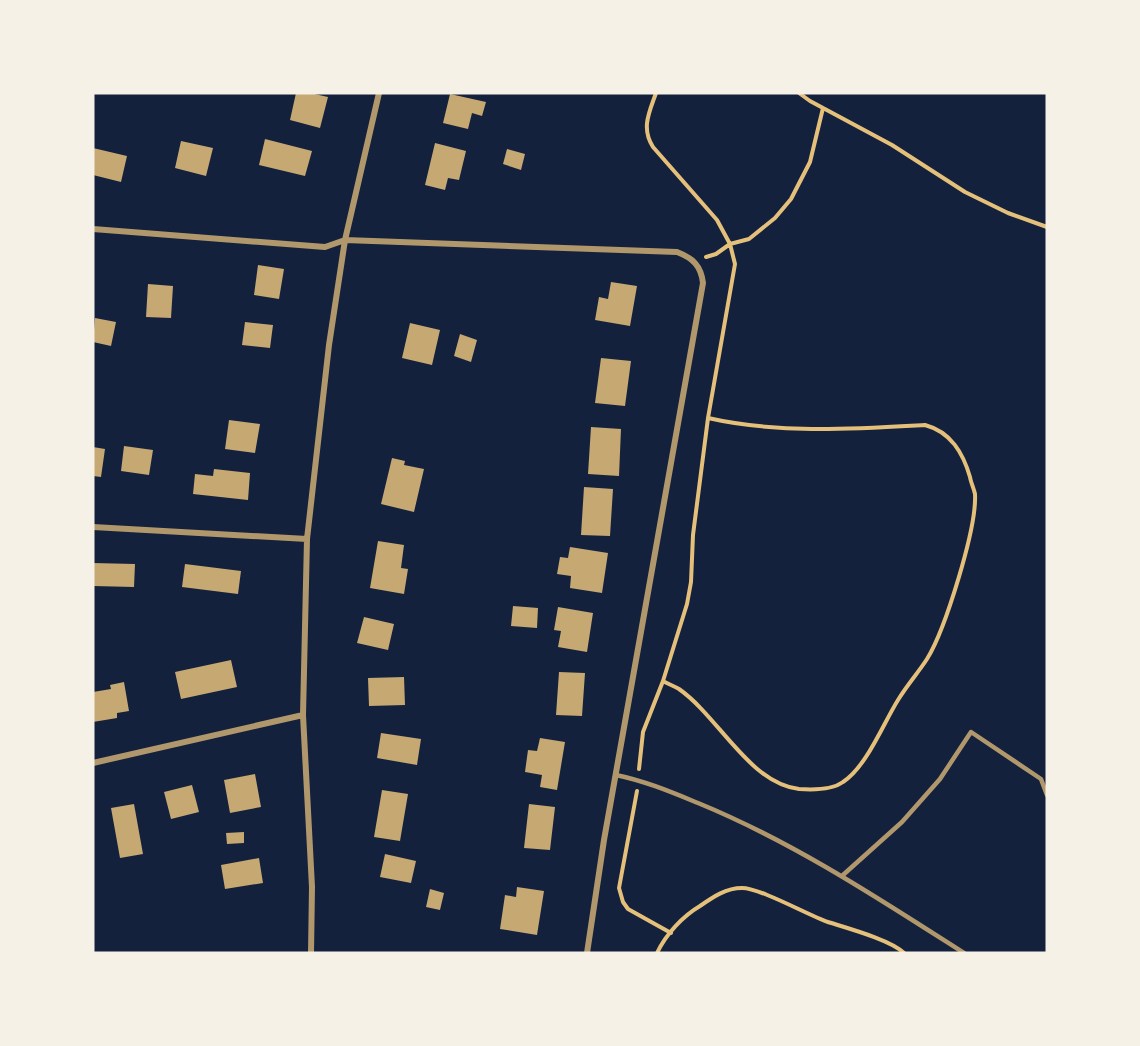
<svg xmlns="http://www.w3.org/2000/svg" width="1140" height="1046" viewBox="0 0 1140 1046" font-family="Inter,sans-serif">
	<style>
		.building { fill: #c6a872 }
		.lines { fill: none; stroke-linecap: round; stroke-linejoin: round }
		.path { stroke: #e5c07b; stroke-width: 4 }
		.service { stroke: #b1986c; stroke-width: 4.5 }
		.minor { stroke: #b1986c; stroke-width: 6 }
	</style>
	<rect width="100%" height="100%" fill="#14213d"/>
	<!-- building -->
	<path class="building" d="M 296,93 L 310,93 L 328,97 L 320,128 L 290,120 Z
		M 450,94 L 486,102 L 482,116 L 472,113 L 468,129 L 443,123 Z
		M 265,139 L 312,151 L 305,176 L 259,165 Z
		M 181,141 L 213,148 L 206,176 L 175,168 Z
		M 435,143 L 466,151 L 459,180 L 448,178 L 445,190 L 425,185 Z
		M 93,148 L 127,156 L 121,182 L 93,175 Z
		M 507,149 L 525,154 L 521,170 L 503,164 Z
		M 258,265 L 284,269 L 279,299 L 254,295 Z
		M 611,282 L 637,286 L 630,326 L 595,320 L 599,297 L 608,299 Z
		M 148,284 L 173,286 L 171,318 L 146,317 Z
		M 95,318 L 116,322 L 111,346 L 93,342 Z
		M 245,322 L 273,325 L 270,348 L 242,345 Z
		M 410,323 L 440,330 L 432,365 L 402,358 Z
		M 460,334 L 477,340 L 471,362 L 454,356 Z
		M 601,358 L 631,361 L 625,406 L 595,403 Z
		M 229,420 L 260,424 L 255,453 L 225,449 Z
		M 591,427 L 621,429 L 619,476 L 588,474 Z
		M 124,446 L 153,450 L 149,475 L 121,471 Z
		M 93,447 L 105,449 L 101,477 L 93,476 Z
		M 392,458 L 405,461 L 404,465 L 424,469 L 414,512 L 381,504 Z
		M 214,469 L 250,473 L 248,500 L 193,494 L 195,474 L 213,476 Z
		M 584,487 L 613,489 L 610,536 L 581,535 Z
		M 378,541 L 404,545 L 401,568 L 408,569 L 404,594 L 370,588 Z
		M 570,547 L 608,553 L 602,593 L 570,588 L 571,576 L 557,574 L 560,557 L 568,558 Z
		M 93,563 L 135,564 L 134,587 L 93,586 Z
		M 185,564 L 241,571 L 238,594 L 182,587 Z
		M 513,606 L 538,608 L 537,628 L 511,626 Z
		M 558,607 L 593,613 L 587,652 L 558,647 L 561,631 L 554,630 Z
		M 364,617 L 394,624 L 388,650 L 357,643 Z
		M 231,660 L 237,687 L 181,699 L 175,672 Z
		M 559,672 L 585,673 L 582,716 L 556,715 Z
		M 404,677 L 405,705 L 369,706 L 368,678 Z
		M 124,682 L 129,711 L 117,713 L 117,718 L 93,722 L 93,692 L 111,689 L 110,685 Z
		M 381,733 L 421,739 L 417,765 L 377,758 Z
		M 540,738 L 565,742 L 557,790 L 540,787 L 542,775 L 525,772 L 528,750 L 537,751 Z
		M 255,774 L 261,807 L 230,813 L 224,780 Z
		M 192,785 L 199,812 L 171,819 L 164,792 Z
		M 382,790 L 408,794 L 400,841 L 374,837 Z
		M 134,804 L 143,854 L 120,858 L 111,808 Z
		M 529,804 L 555,807 L 550,850 L 524,848 Z
		M 244,832 L 244,843 L 227,844 L 226,833 Z
		M 385,854 L 416,861 L 411,883 L 380,877 Z
		M 259,858 L 263,883 L 225,889 L 221,865 Z
		M 517,887 L 544,891 L 537,935 L 500,929 L 505,895 L 516,897 Z
		M 430,889 L 444,893 L 440,910 L 426,907 Z"/>
	<g class="lines">
		<!-- path -->
		<path class="path" d="M 799,93 L 810,101 L 892,145 L 965,192 L 1008,213 L 1047,227
			M 706,257 L 716,254 L 730,244 L 749,239 L 775,218 L 791,199 L 810,162 L 823,108
			M 663,681 C 668,684 674,686 679,689 C 719,717 749,783 799,789 C 813,790 832,790 843,782 C 867,766 883,724 898,700 C 907,685 918,673 927,659 C 945,630 977,528 975,494 C 974,489 971,483 970,477 C 963,453 951,432 925,425 C 853,429 779,434 708,418
			M 639,769 L 643,732 L 663,681 L 687,604 L 691,582 L 693,535 L 708,418 L 735,264 L 730,244 L 717,220 L 653,147 C 641,128 649,113 656,93
			M 637,791 L 619,888 L 623,902 L 628,909 L 671,933
			M 657,953 C 666,934 683,916 700,906 C 713,897 726,888 742,888 C 760,888 808,915 828,922 C 847,928 891,940 904,953"/>
		<!-- service -->
		<path class="service" d="M 616,775 C 645,781 671,792 698,803 C 793,842 878,898 964,953
			M 843,875 L 902,822 L 940,779 L 971,732 L 1041,779 L 1047,795"/>
		<!-- minor -->
		<path class="minor" d="M 93,229 L 325,247 L 345,240 L 677,252 C 693,258 701,266 703,283 L 604,840 L 587,953
			M 93,527 L 307,539
			M 93,763 L 303,715
			M 311,953 L 312,887 L 303,715 L 307,539 L 329,345 L 345,240 L 379,93"/>
	</g>
	<!-- border -->
	<rect width="1140" height="1046" fill="none" stroke="#f6f1e7" stroke-width="189"/>
</svg>
